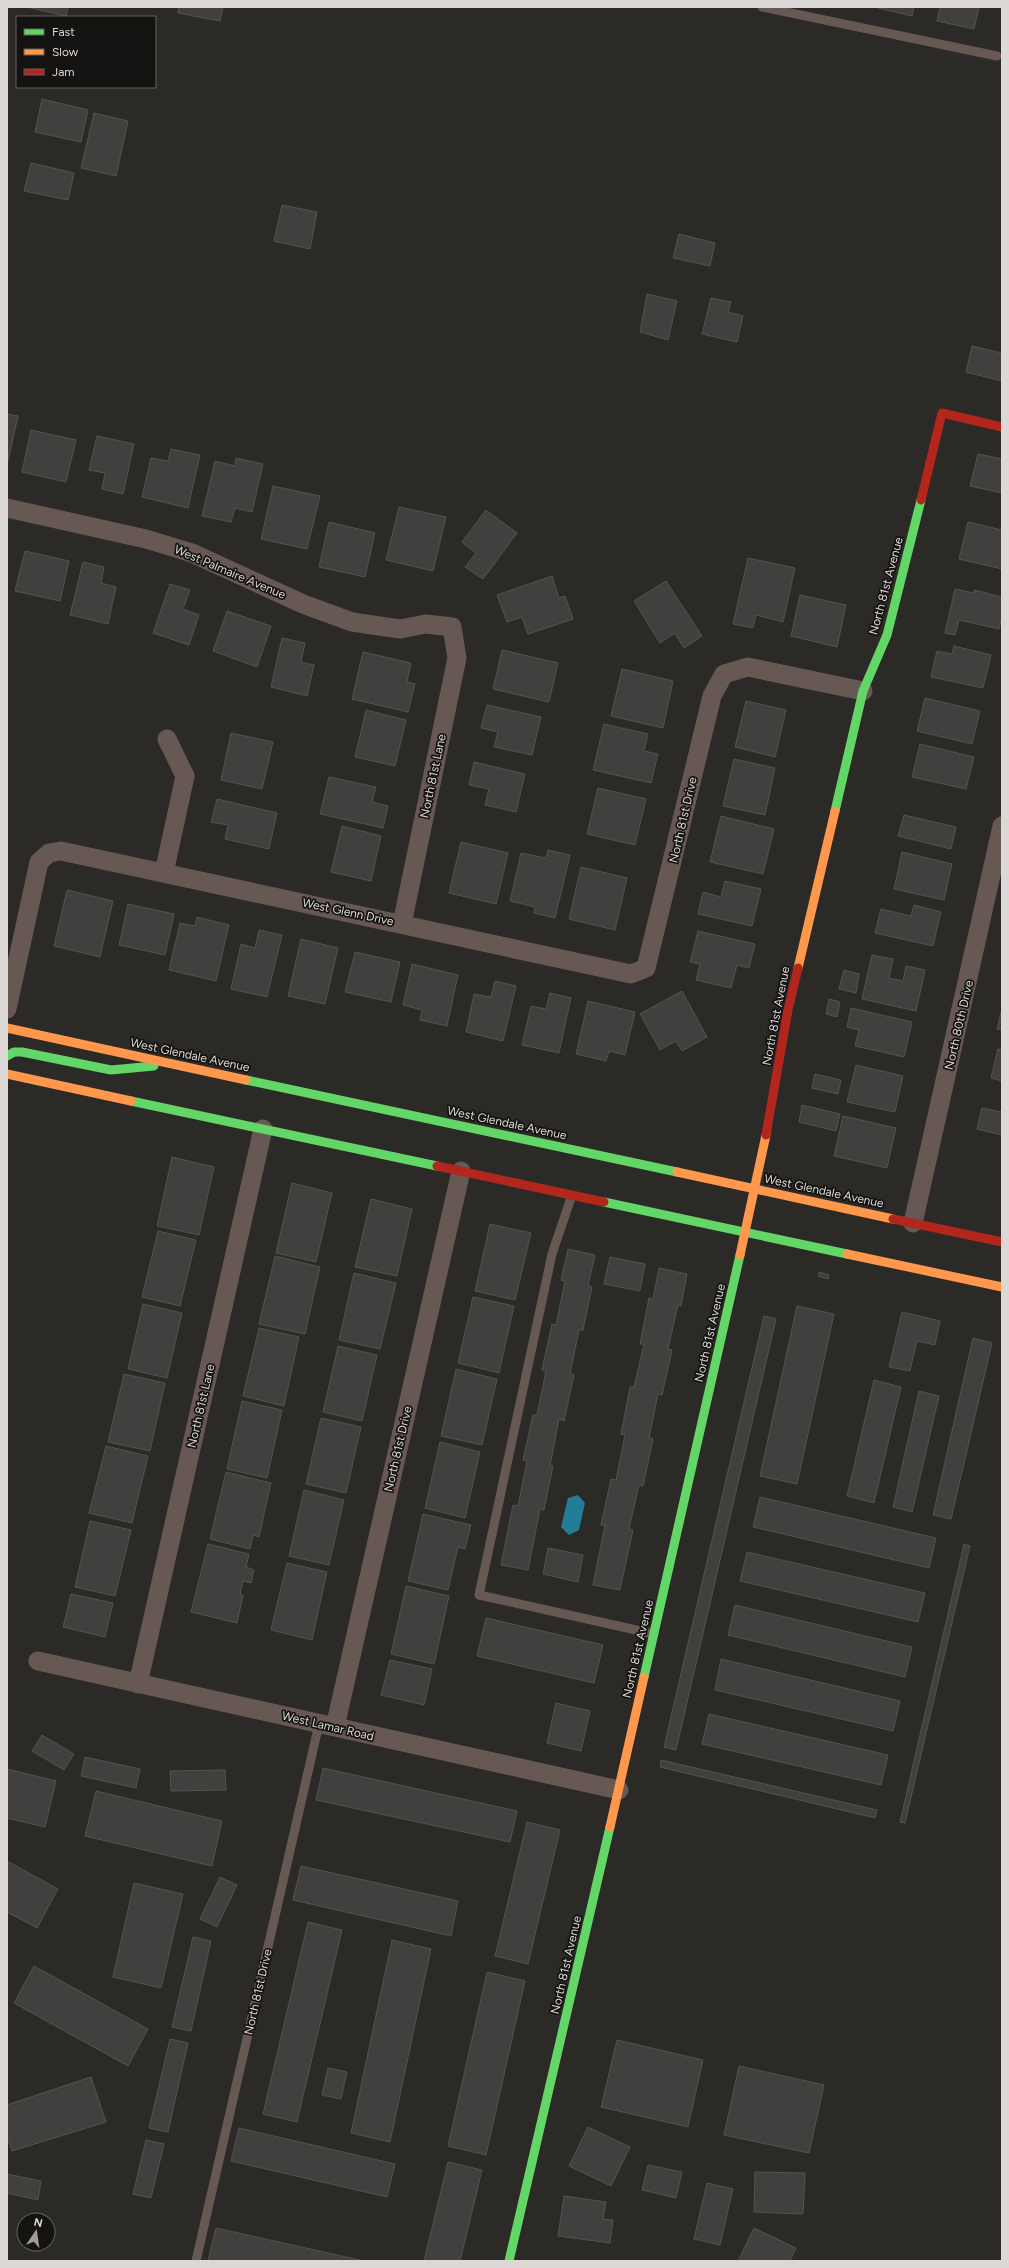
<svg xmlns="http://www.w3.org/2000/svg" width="1009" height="2268" viewBox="0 0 1009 2268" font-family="Figtree,sans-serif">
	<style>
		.water { fill: #227d96 }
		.building { fill: #42403e; stroke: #545350 }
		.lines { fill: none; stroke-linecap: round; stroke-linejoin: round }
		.lane { stroke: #685854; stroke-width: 9 }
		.street { stroke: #685854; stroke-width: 19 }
		.fast { stroke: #63d668; stroke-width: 9 }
		.slow { stroke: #ff974d; stroke-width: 9 }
		.jam { stroke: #b3261e; stroke-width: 9 }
		.labels { text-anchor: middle; stroke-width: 3.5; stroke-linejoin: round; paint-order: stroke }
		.street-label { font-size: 12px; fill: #dbd8d5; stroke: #151311 }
	</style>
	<rect width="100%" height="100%" fill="#2c2a27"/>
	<!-- water -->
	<path class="water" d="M 578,1495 L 585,1503 L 579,1530 L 569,1535 L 561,1527 L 568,1498 Z"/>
	<!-- building -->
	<path class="building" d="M 27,7 L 68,7 L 66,16 Z
		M 179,7 L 223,7 L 220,21 L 178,13 Z
		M 874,7 L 914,7 L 912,16 Z
		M 940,7 L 979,7 L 974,29 L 937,21 Z
		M 42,99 L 88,110 L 81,142 L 35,132 Z
		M 94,113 L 128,121 L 116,176 L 81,168 Z
		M 31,163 L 74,173 L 68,200 L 24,191 Z
		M 282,205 L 317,212 L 310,249 L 274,241 Z
		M 679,234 L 715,243 L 710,266 L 673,258 Z
		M 647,294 L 677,301 L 668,340 L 640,332 Z
		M 711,298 L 731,302 L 728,312 L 743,316 L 737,342 L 702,334 Z
		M 972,346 L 1002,353 L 1002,381 L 966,372 Z
		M 7,414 L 18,416 L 7,465 Z
		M 31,430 L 76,440 L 66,482 L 22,472 Z
		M 97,436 L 134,444 L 123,494 L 102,489 L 105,473 L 89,470 Z
		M 171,449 L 200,455 L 188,508 L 142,497 L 151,458 L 168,461 Z
		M 978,454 L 1002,459 L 1002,493 L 970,486 Z
		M 236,458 L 263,464 L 252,512 L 235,508 L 231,522 L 202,516 L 215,461 L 235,466 Z
		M 273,486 L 320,496 L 307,549 L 261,539 Z
		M 399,507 L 446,517 L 433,571 L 386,560 Z
		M 486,510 L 517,533 L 483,579 L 465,567 L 476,553 L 462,542 Z
		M 329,522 L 375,533 L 365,577 L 319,567 Z
		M 968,522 L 1002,530 L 1002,569 L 959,559 Z
		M 25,551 L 69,561 L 60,601 L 15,591 Z
		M 748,558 L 795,568 L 783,622 L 756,615 L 753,628 L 733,624 Z
		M 83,562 L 104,567 L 101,583 L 116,587 L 108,624 L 70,615 Z
		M 552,576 L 559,598 L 565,596 L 573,619 L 528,634 L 522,617 L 507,622 L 497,595 Z
		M 666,581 L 702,636 L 684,648 L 675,633 L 660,643 L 634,601 Z
		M 170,584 L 190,590 L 183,609 L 199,615 L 189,645 L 153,633 Z
		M 955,589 L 974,593 L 974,590 L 1002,597 L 1002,616 L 999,629 L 959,620 L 955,635 L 945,633 Z
		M 800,595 L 846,605 L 837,647 L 791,636 Z
		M 227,611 L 271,626 L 257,667 L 213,651 Z
		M 282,638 L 305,643 L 301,662 L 314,665 L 307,696 L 271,687 Z
		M 954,646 L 991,655 L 983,688 L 931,677 L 937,651 L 952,654 Z
		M 502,650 L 558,663 L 549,702 L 493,689 Z
		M 363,652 L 411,663 L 407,682 L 415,684 L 408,712 L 352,699 Z
		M 622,669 L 673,681 L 663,728 L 611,716 Z
		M 925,698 L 980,711 L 972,744 L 917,731 Z
		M 746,701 L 786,710 L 775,757 L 735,747 Z
		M 487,705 L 541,717 L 532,755 L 494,747 L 498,732 L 481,728 Z
		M 366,710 L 406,720 L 395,766 L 355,757 Z
		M 604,724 L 648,734 L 644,751 L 658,754 L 651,783 L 593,770 Z
		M 231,733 L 273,742 L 262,789 L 221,780 Z
		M 920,744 L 974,757 L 966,789 L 912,777 Z
		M 734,759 L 775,768 L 765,815 L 723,806 Z
		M 474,762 L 525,774 L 516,812 L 485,805 L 489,789 L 469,785 Z
		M 329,777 L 376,787 L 372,802 L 388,806 L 383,828 L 320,814 Z
		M 598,788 L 646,799 L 635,845 L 587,834 Z
		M 217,799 L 277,813 L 269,849 L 225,839 L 228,825 L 211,822 Z
		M 904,815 L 956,827 L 951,849 L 898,836 Z
		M 721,816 L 774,829 L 763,874 L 710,862 Z
		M 342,826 L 381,836 L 371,881 L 331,872 Z
		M 461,842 L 508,853 L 496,904 L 449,893 Z
		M 548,850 L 570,855 L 555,918 L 534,913 L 535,907 L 510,901 L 521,853 L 546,858 Z
		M 902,852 L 952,864 L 944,900 L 894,889 Z
		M 581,867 L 627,878 L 615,930 L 569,919 Z
		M 725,881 L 761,889 L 752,926 L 698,914 L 703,892 L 721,897 Z
		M 67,890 L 113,901 L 100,957 L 54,946 Z
		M 128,904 L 174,914 L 165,955 L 119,945 Z
		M 914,905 L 941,912 L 933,946 L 875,933 L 881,909 L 911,916 Z
		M 197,917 L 229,925 L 216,981 L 169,970 L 180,923 L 195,926 Z
		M 259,930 L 282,935 L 267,997 L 231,989 L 241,944 L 255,948 Z
		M 698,931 L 755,944 L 749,968 L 737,965 L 731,988 L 696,980 L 700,964 L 690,962 Z
		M 301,939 L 338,948 L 325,1004 L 288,996 Z
		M 355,952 L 400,962 L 391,1002 L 345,992 Z
		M 872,955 L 893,959 L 889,978 L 903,981 L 906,966 L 925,970 L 916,1011 L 862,999 Z
		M 412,964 L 458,975 L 447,1026 L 420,1020 L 422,1010 L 403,1005 Z
		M 844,970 L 859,974 L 856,993 L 839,989 Z
		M 495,981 L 516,986 L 503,1041 L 466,1032 L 474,994 L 491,997 Z
		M 682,991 L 707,1037 L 682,1051 L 676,1041 L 660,1050 L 640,1014 Z
		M 550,993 L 571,998 L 559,1053 L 522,1045 L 531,1006 L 546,1009 Z
		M 829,999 L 840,1002 L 837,1017 L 826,1014 Z
		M 588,1001 L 635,1012 L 625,1055 L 609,1051 L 606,1061 L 576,1054 Z
		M 851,1008 L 912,1022 L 904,1057 L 855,1046 L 859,1030 L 847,1027 Z
		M 1002,1009 L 1002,1030 L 997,1029 Z
		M 998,1049 L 1002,1050 L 1002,1081 L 991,1078 Z
		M 856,1065 L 903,1076 L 895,1112 L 847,1102 Z
		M 815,1074 L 841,1080 L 838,1094 L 812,1088 Z
		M 802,1105 L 840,1114 L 836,1131 L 799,1122 Z
		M 982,1108 L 1002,1112 L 1002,1135 L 977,1129 Z
		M 843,1116 L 896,1128 L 887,1168 L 834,1156 Z
		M 172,1157 L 214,1167 L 199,1235 L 157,1226 Z
		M 292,1183 L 332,1193 L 316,1262 L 276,1253 Z
		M 371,1199 L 412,1209 L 397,1276 L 355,1267 Z
		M 490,1224 L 531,1233 L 515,1300 L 475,1291 Z
		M 158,1231 L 196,1240 L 180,1306 L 142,1297 Z
		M 568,1249 L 595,1255 L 588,1286 L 592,1287 L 583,1330 L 579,1330 L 570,1374 L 574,1375 L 564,1421 L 559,1419 L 550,1466 L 553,1466 L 544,1510 L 540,1509 L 528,1570 L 501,1565 L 513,1505 L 518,1506 L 527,1461 L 523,1460 L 533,1415 L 537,1415 L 546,1371 L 542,1370 L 552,1324 L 556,1325 L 565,1281 L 561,1280 Z
		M 275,1256 L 320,1267 L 305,1334 L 259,1324 Z
		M 610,1257 L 645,1264 L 640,1291 L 604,1284 Z
		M 659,1268 L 687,1274 L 681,1306 L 678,1305 L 668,1349 L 672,1350 L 662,1395 L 658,1394 L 649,1438 L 653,1439 L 643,1486 L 639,1485 L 629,1529 L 633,1530 L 620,1590 L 593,1585 L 605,1525 L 601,1525 L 611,1479 L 616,1480 L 625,1435 L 621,1434 L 630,1387 L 634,1387 L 644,1344 L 640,1344 L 649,1298 L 653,1299 Z
		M 819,1272 L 829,1275 L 828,1279 L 818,1276 Z
		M 354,1273 L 396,1283 L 380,1349 L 339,1340 Z
		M 473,1297 L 514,1306 L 499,1373 L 458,1363 Z
		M 143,1304 L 182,1313 L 167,1378 L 128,1369 Z
		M 797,1306 L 834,1314 L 797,1484 L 760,1476 Z
		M 902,1312 L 940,1321 L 935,1345 L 917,1341 L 910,1371 L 889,1367 Z
		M 764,1316 L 776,1319 L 676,1750 L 664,1747 Z
		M 259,1328 L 299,1337 L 284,1406 L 243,1396 Z
		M 973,1338 L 992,1343 L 951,1519 L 933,1515 Z
		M 338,1346 L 377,1355 L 362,1421 L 323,1412 Z
		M 456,1369 L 497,1379 L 482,1445 L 441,1436 Z
		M 124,1374 L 165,1383 L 150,1451 L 108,1442 Z
		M 874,1380 L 901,1387 L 874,1503 L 847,1496 Z
		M 919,1391 L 939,1396 L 912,1512 L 893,1507 Z
		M 242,1401 L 282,1410 L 267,1478 L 227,1469 Z
		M 321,1418 L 361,1427 L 346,1493 L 306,1484 Z
		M 440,1442 L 480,1452 L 465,1518 L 425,1508 Z
		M 106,1446 L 148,1456 L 132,1523 L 89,1513 Z
		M 226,1472 L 271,1483 L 259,1537 L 253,1535 L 250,1549 L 210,1539 Z
		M 304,1490 L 344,1500 L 329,1565 L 289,1556 Z
		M 760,1497 L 936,1538 L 929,1568 L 753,1527 Z
		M 423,1514 L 471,1525 L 465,1549 L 458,1547 L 448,1590 L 408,1581 Z
		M 90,1521 L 131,1530 L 115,1596 L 75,1587 Z
		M 208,1544 L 249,1554 L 246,1567 L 254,1570 L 251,1583 L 243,1581 L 240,1595 L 243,1595 L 237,1623 L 191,1612 Z
		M 964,1544 L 970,1546 L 905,1823 L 900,1822 Z
		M 548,1548 L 583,1555 L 578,1582 L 543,1574 Z
		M 747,1552 L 925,1593 L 918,1622 L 740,1581 Z
		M 287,1563 L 327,1572 L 312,1640 L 271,1630 Z
		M 406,1586 L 449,1596 L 434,1664 L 391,1654 Z
		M 71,1594 L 113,1603 L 105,1637 L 63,1627 Z
		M 735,1605 L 912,1647 L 905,1677 L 728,1635 Z
		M 486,1618 L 603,1645 L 594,1683 L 477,1656 Z
		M 721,1659 L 900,1701 L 893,1731 L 715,1690 Z
		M 390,1660 L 432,1669 L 424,1705 L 381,1695 Z
		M 556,1703 L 590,1711 L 581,1751 L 547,1743 Z
		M 709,1714 L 888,1755 L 881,1785 L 702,1744 Z
		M 42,1735 L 74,1754 L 64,1770 L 32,1751 Z
		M 85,1757 L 140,1769 L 136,1788 L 81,1776 Z
		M 661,1760 L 877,1810 L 875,1818 L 660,1767 Z
		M 323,1768 L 517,1811 L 510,1842 L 316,1800 Z
		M 7,1769 L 56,1781 L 45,1827 L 7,1818 Z
		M 225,1770 L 226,1790 L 171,1791 L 170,1771 Z
		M 96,1791 L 222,1821 L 212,1866 L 85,1836 Z
		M 527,1822 L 560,1830 L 528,1964 L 495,1956 Z
		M 7,1861 L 58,1889 L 37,1928 L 7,1912 Z
		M 301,1866 L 458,1901 L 451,1936 L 293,1900 Z
		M 220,1877 L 237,1885 L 217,1927 L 200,1919 Z
		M 134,1883 L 183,1894 L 161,1988 L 113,1977 Z
		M 308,1922 L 342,1930 L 297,2122 L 263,2114 Z
		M 193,1937 L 211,1941 L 191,2031 L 172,2027 Z
		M 392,1940 L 431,1949 L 390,2142 L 351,2133 Z
		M 34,1966 L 148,2029 L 128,2066 L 14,2003 Z
		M 487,1972 L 525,1981 L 486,2155 L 448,2146 Z
		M 170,2039 L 188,2043 L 168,2132 L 149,2128 Z
		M 617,2040 L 703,2060 L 688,2127 L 601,2107 Z
		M 739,2066 L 824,2085 L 809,2153 L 724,2135 Z
		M 328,2068 L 347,2072 L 341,2099 L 322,2095 Z
		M 91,2077 L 106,2122 L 12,2151 L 7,2137 L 7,2105 Z
		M 588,2127 L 630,2147 L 611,2186 L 569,2166 Z
		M 239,2128 L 395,2164 L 387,2197 L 231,2161 Z
		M 146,2140 L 164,2144 L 151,2198 L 133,2194 Z
		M 448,2162 L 482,2170 L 460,2261 L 424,2261 Z
		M 648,2165 L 682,2172 L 676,2198 L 642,2190 Z
		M 755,2172 L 805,2173 L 803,2214 L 754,2212 Z
		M 7,2174 L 41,2181 L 38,2200 L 7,2193 Z
		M 707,2183 L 733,2189 L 720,2245 L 694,2239 Z
		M 564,2196 L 606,2202 L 603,2219 L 613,2220 L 610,2243 L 558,2236 Z
		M 216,2228 L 364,2261 L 208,2261 Z
		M 754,2228 L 796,2248 L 790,2261 L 738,2261 Z"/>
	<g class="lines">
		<!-- lane -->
		<path class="lane" d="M 762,7 L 997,56
			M 572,1195 L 552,1254 L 479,1595 L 654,1634
			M 196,2261 L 319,1724"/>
		<!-- street -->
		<path class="street" d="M 7,508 L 146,539 L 192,553 L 303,604 L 352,622 L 400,629 L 426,624 L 452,627 L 457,658 L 402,924
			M 164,873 L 185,776 L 167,739
			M 7,1009 L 39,862 L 49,853 L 61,851 L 631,974 L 646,968 L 712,696 L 724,674 L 748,667 L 863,691
			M 913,1223 L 1002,826
			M 38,1661 L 619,1790
			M 138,1684 L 263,1129
			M 335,1727 L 461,1171"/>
		<!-- fast -->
		<path class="fast" d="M 835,811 L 863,691 L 887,635 L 921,500
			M 7,1056 L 14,1052 L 22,1052 L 111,1070 L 154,1066
			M 246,1080 L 677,1172
			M 131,1101 L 437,1166
			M 604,1202 L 847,1254
			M 644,1677 L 740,1255
			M 509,2261 L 610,1827"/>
		<!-- slow -->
		<path class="slow" d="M 798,968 L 835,811
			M 7,1028 L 246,1080
			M 7,1074 L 131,1101
			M 677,1172 L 893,1219
			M 847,1254 L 1002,1287
			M 740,1255 L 766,1135
			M 610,1827 L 644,1677"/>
		<!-- jam -->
		<path class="jam" d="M 921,500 L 942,413 L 1002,427
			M 766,1135 L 788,1010 L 798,968
			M 437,1166 L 604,1202
			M 893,1219 L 1002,1242"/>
	</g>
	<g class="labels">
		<!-- street labels -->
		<g class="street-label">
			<text transform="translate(230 572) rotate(23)" y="4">West Palmaire Avenue</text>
			<text transform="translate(886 586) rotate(-75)" y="4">North 81st Avenue</text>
			<text transform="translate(433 776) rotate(-78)" y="4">North 81st Lane</text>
			<text transform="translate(683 820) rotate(-77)" y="4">North 81st Drive</text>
			<text transform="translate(348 912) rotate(12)" y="4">West Glenn Drive</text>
			<text transform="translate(776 1016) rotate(-79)" y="4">North 81st Avenue</text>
			<text transform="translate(959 1025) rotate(-77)" y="4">North 80th Drive</text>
			<text transform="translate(190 1055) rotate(12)" y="4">West Glendale Avenue</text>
			<text transform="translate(507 1123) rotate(12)" y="4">West Glendale Avenue</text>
			<text transform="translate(824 1191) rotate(12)" y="4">West Glendale Avenue</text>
			<text transform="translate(710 1333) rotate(-77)" y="4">North 81st Avenue</text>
			<text transform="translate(201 1406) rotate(-77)" y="4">North 81st Lane</text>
			<text transform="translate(398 1449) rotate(-77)" y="4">North 81st Drive</text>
			<text transform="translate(638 1649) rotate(-77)" y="4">North 81st Avenue</text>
			<text transform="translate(328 1726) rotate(13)" y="4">West Lamar Road</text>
			<text transform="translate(566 1965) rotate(-77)" y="4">North 81st Avenue</text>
			<text transform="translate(258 1992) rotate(-77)" y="4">North 81st Drive</text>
		</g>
	</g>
	<!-- border -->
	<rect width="1009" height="2268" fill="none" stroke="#dbd8d5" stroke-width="16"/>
	<!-- legend -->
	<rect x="16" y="16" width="140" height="72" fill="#151311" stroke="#64625f"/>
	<rect x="24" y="29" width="20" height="6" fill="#63d668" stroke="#64625f"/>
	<text x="52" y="36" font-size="12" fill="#dbd8d5">Fast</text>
	<rect x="24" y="49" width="20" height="6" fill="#ff974d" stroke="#64625f"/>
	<text x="52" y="56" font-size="12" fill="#dbd8d5">Slow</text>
	<rect x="24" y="69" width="20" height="6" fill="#b3261e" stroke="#64625f"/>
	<text x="52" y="76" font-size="12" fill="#dbd8d5">Jam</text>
	<!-- north arrow -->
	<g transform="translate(36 2232) rotate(13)"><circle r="19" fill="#151311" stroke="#64625f"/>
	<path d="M0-3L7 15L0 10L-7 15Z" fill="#9e9b98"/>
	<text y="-6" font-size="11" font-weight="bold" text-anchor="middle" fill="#dbd8d5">N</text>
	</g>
</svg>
